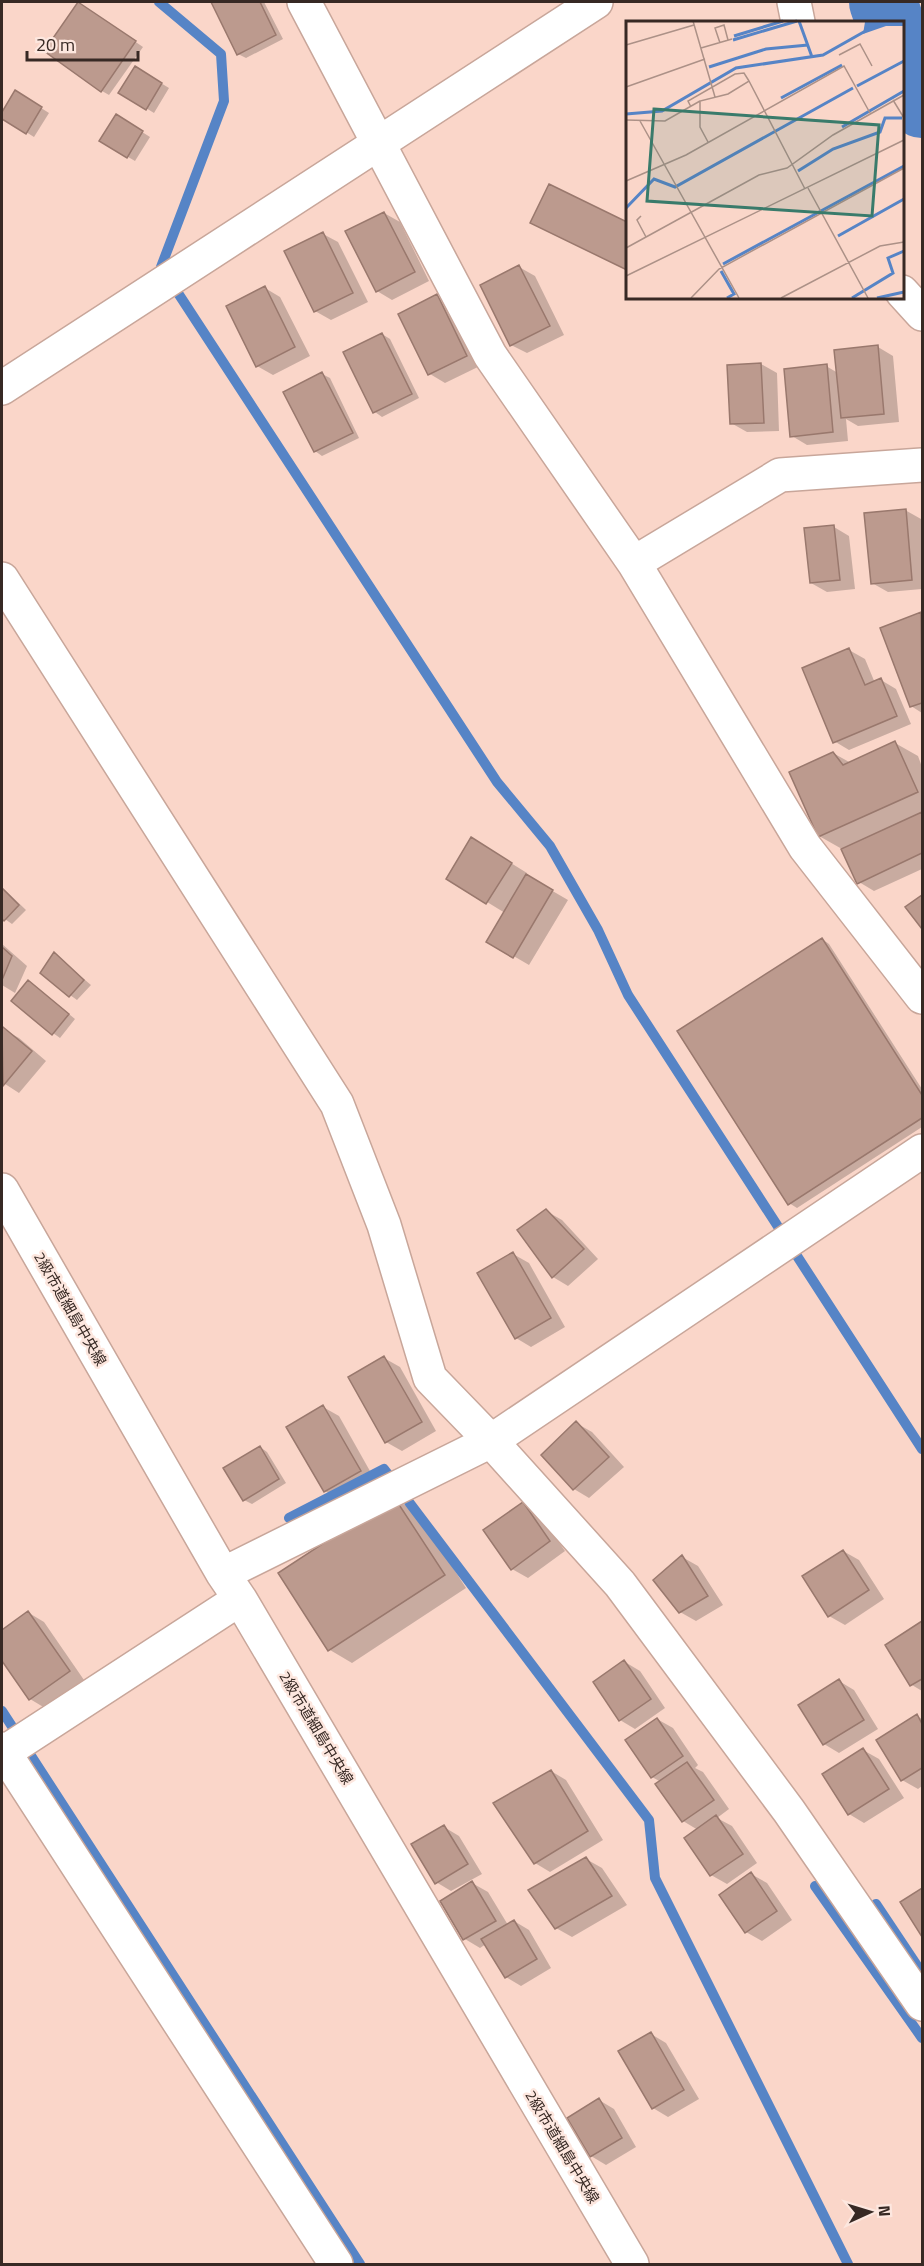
<svg xmlns="http://www.w3.org/2000/svg" width="924" height="2266" viewBox="0 0 924 2266" font-family="'Titillium Web','Noto Sans JP',sans-serif">
	<style>
		.shadow { fill: #0003 }
		.lines { fill: none; stroke-linecap: round; stroke-linejoin: round }
		.stream { stroke: #5684c6; stroke-width: 10 }
		.river { stroke: #5684c6; stroke-width: 68 }
		.building { fill: #bc9a8e; stroke: #99786d; stroke-width: 1.5 }
		.minor-casing { stroke: #c8a69a; stroke-width: 36 }
		.minor { stroke: #fff; stroke-width: 33 }
		.labels { text-anchor: middle; stroke-width: 5; stroke-linejoin: round; paint-order: stroke }
		.street-label { font-size: 15px; fill: #372924; stroke: #fde7df }
		.inset-river { fill: none; stroke: #5684c6; stroke-width: 3 }
		.inset-road { fill: none; stroke: #ac9187; stroke-width: 1.5 }
		.view { fill: #397b6b; fill-opacity: 0.15; stroke: #397b6b; stroke-width: 3 }
		.inset-edge { fill: none; stroke: #372924; stroke-width: 3 }
	</style>
	<rect width="100%" height="100%" fill="#fad6c9"/>
	<!-- shadow -->
	<path class="shadow" d="M 213,2 L 264,2 L 283,39 L 246,58 L 238,54 Z
		M 79,3 L 143,47 L 109,95 L 102,91 Z
		M 136,68 L 169,88 L 154,113 L 120,92 Z
		M 16,92 L 49,113 L 34,137 L 2,117 Z
		M 117,116 L 150,137 L 135,161 L 101,141 Z
		M 384,213 L 400,222 L 429,281 L 392,300 L 377,291 Z
		M 323,234 L 338,242 L 368,302 L 331,320 L 315,311 Z
		M 519,267 L 535,276 L 564,335 L 527,353 L 511,345 Z
		M 265,288 L 280,297 L 310,356 L 273,375 L 257,366 Z
		M 437,296 L 453,305 L 482,365 L 445,383 L 430,374 Z
		M 382,334 L 390,339 L 419,398 L 382,417 L 375,412 L 345,353 Z
		M 878,347 L 893,356 L 899,422 L 858,426 L 846,419 L 848,441 L 807,445 L 792,436 L 826,366 L 838,373 Z
		M 761,364 L 777,373 L 779,431 L 747,432 L 731,423 L 728,366 Z
		M 322,374 L 330,378 L 359,438 L 322,456 L 315,451 Z
		M 905,510 L 921,519 L 922,589 L 888,592 L 872,583 Z
		M 834,527 L 849,536 L 855,589 L 827,592 L 811,583 Z
		M 921,614 L 922,615 L 922,713 L 911,706 Z
		M 849,650 L 865,659 L 875,683 L 881,680 L 896,689 L 911,724 L 849,750 L 834,741 Z
		M 895,743 L 918,756 L 922,767 L 922,869 L 874,891 L 859,882 L 842,849 L 819,836 L 833,753 L 851,763 Z
		M 487,848 L 527,873 L 525,875 L 568,900 L 529,965 L 488,941 L 505,913 L 448,878 Z
		M 2,887 L 26,910 L 12,924 L 2,917 Z
		M 822,939 L 829,944 L 922,1089 L 922,1127 L 797,1208 L 789,1203 Z
		M 2,944 L 27,966 L 15,993 L 2,985 Z
		M 54,954 L 91,985 L 77,1000 L 70,995 Z
		M 36,987 L 75,1019 L 60,1038 L 53,1033 Z
		M 3,1029 L 19,1038 L 46,1061 L 19,1093 L 2,1082 L 2,1032 Z
		M 546,1211 L 562,1220 L 598,1259 L 568,1286 L 553,1277 Z
		M 513,1254 L 529,1263 L 565,1327 L 531,1347 L 516,1338 Z
		M 384,1358 L 400,1367 L 436,1431 L 402,1451 L 386,1442 Z
		M 323,1407 L 339,1416 L 375,1480 L 340,1500 L 325,1491 Z
		M 576,1423 L 592,1432 L 624,1467 L 589,1498 L 574,1489 Z
		M 260,1447 L 267,1452 L 286,1483 L 252,1504 L 244,1500 Z
		M 394,1499 L 417,1512 L 466,1588 L 352,1663 L 330,1650 Z
		M 523,1504 L 538,1513 L 565,1551 L 528,1578 L 512,1569 Z
		M 843,1551 L 859,1560 L 884,1599 L 845,1625 L 829,1616 Z
		M 682,1557 L 698,1566 L 723,1605 L 696,1621 L 680,1612 Z
		M 29,1613 L 44,1622 L 84,1680 L 45,1708 L 30,1699 L 2,1658 L 2,1632 Z
		M 922,1623 L 922,1691 L 912,1685 L 887,1646 Z
		M 625,1662 L 640,1671 L 665,1708 L 635,1729 L 620,1720 Z
		M 839,1681 L 854,1690 L 878,1729 L 839,1753 L 824,1744 Z
		M 917,1716 L 922,1719 L 922,1786 L 918,1789 L 902,1780 L 878,1741 Z
		M 657,1719 L 673,1728 L 698,1765 L 695,1768 L 703,1772 L 729,1809 L 717,1818 L 732,1826 L 757,1863 L 727,1884 L 711,1875 L 698,1830 L 683,1821 L 661,1782 L 652,1777 L 627,1740 Z
		M 863,1750 L 879,1759 L 904,1798 L 864,1823 L 849,1814 Z
		M 551,1771 L 566,1780 L 603,1840 L 550,1872 L 535,1863 Z
		M 444,1827 L 459,1836 L 482,1874 L 451,1891 L 436,1882 Z
		M 586,1859 L 602,1868 L 627,1905 L 572,1937 L 556,1928 Z
		M 751,1874 L 767,1883 L 792,1920 L 762,1941 L 746,1932 Z
		M 472,1883 L 488,1892 L 508,1925 L 514,1921 L 529,1930 L 551,1968 L 521,1986 L 506,1977 L 486,1944 L 480,1948 L 465,1939 Z
		M 922,1889 L 922,1934 L 902,1902 Z
		M 651,2034 L 666,2043 L 699,2099 L 668,2117 L 653,2108 Z
		M 599,2100 L 614,2109 L 636,2147 L 606,2165 L 591,2156 Z"/>
	<g class="lines">
		<!-- stream -->
		<path class="stream" d="M 159,2 L 221,54 L 224,101 L 161,267 L 497,782 L 550,846 L 598,930 L 628,995 L 922,1449
			M 289,1518 L 384,1469 L 649,1820 L 655,1878 L 848,2264
			M 2,1711 L 360,2264
			M 815,1886 L 922,2038
			M 876,1904 L 922,1973"/>
		<!-- river -->
		<path class="river" d="M 883,2 L 890,22
			M 902,53 L 922,104"/>
	</g>
	<!-- building -->
	<path class="building" d="M 78,2 L 136,41 L 101,92 L 44,51 Z
		M 211,2 L 260,2 L 276,35 L 237,55 Z
		M 135,66 L 162,83 L 146,110 L 118,93 Z
		M 15,90 L 42,107 L 26,134 L 2,119 L 2,112 Z
		M 116,114 L 143,131 L 127,158 L 99,141 Z
		M 549,184 L 627,222 L 627,270 L 530,223 Z
		M 384,212 L 415,272 L 376,292 L 345,231 Z
		M 323,232 L 353,293 L 314,312 L 284,251 Z
		M 519,265 L 550,326 L 510,346 L 480,285 Z
		M 265,286 L 295,347 L 256,367 L 226,306 Z
		M 437,294 L 467,356 L 428,375 L 398,314 Z
		M 382,333 L 412,394 L 373,413 L 343,352 Z
		M 878,345 L 884,414 L 841,418 L 834,350 Z
		M 761,363 L 764,423 L 730,424 L 727,365 Z
		M 827,364 L 833,432 L 790,437 L 784,369 Z
		M 322,372 L 353,433 L 314,452 L 283,392 Z
		M 906,509 L 912,580 L 871,584 L 864,513 Z
		M 834,525 L 840,580 L 810,583 L 804,528 Z
		M 921,612 L 922,703 L 910,707 L 880,628 Z
		M 849,648 L 865,685 L 881,678 L 897,716 L 833,743 L 802,668 Z
		M 895,741 L 918,792 L 818,837 L 789,772 L 833,752 L 843,765 Z
		M 922,812 L 922,853 L 857,884 L 841,849 Z
		M 471,837 L 512,863 L 486,904 L 446,879 Z
		M 526,874 L 553,890 L 513,958 L 486,942 Z
		M 2,888 L 19,905 L 4,921 L 2,919 Z
		M 922,895 L 922,929 L 905,907 Z
		M 822,938 L 922,1095 L 922,1118 L 788,1205 L 677,1031 Z
		M 2,947 L 12,956 L 2,980 Z
		M 54,952 L 84,980 L 69,997 L 40,973 Z
		M 28,980 L 69,1014 L 52,1035 L 11,1001 Z
		M 3,1027 L 32,1051 L 3,1086 L 2,1029 Z
		M 546,1209 L 584,1249 L 552,1278 L 517,1230 Z
		M 513,1252 L 551,1318 L 515,1339 L 477,1273 Z
		M 384,1356 L 422,1422 L 385,1443 L 348,1377 Z
		M 323,1405 L 361,1471 L 324,1492 L 286,1427 Z
		M 576,1421 L 609,1457 L 573,1490 L 541,1455 Z
		M 260,1446 L 279,1479 L 243,1501 L 223,1468 Z
		M 394,1497 L 445,1575 L 328,1651 L 278,1573 Z
		M 523,1502 L 550,1541 L 511,1570 L 483,1530 Z
		M 843,1550 L 869,1590 L 828,1617 L 802,1576 Z
		M 682,1555 L 708,1596 L 679,1613 L 653,1580 Z
		M 28,1611 L 70,1671 L 29,1700 L 2,1661 L 2,1630 Z
		M 922,1621 L 922,1679 L 910,1686 L 885,1645 Z
		M 624,1660 L 651,1699 L 619,1721 L 593,1682 Z
		M 839,1679 L 864,1720 L 823,1745 L 798,1705 Z
		M 917,1714 L 922,1724 L 922,1768 L 901,1781 L 876,1740 Z
		M 657,1718 L 683,1756 L 651,1778 L 625,1740 Z
		M 863,1748 L 889,1789 L 848,1815 L 822,1774 Z
		M 687,1762 L 714,1800 L 682,1822 L 655,1784 Z
		M 551,1770 L 588,1831 L 534,1864 L 493,1803 Z
		M 716,1815 L 743,1854 L 710,1876 L 684,1838 Z
		M 444,1825 L 468,1864 L 435,1884 L 411,1844 Z
		M 586,1857 L 612,1896 L 555,1929 L 528,1890 Z
		M 751,1872 L 777,1911 L 745,1933 L 719,1895 Z
		M 472,1881 L 496,1921 L 463,1940 L 440,1901 Z
		M 922,1888 L 922,1937 L 900,1902 Z
		M 514,1920 L 537,1959 L 505,1978 L 481,1939 Z
		M 651,2032 L 684,2090 L 652,2109 L 618,2051 Z
		M 599,2098 L 622,2138 L 590,2157 L 567,2118 Z"/>
	<g class="lines">
		<!-- minor casing -->
		<g class="minor-casing">
			<path id="minor" d="M 304,2 L 490,355 L 634,563 L 805,847 L 922,997
				M 794,2 L 798,22
				M 902,292 L 922,314
				M 2,388 L 596,2
				M 634,563 L 780,475 L 922,465
				M 2,579 L 337,1104 L 384,1225 L 430,1378 L 491,1441 L 620,1584 L 789,1811 L 922,2004
				M 2,1190 L 223,1574 L 240,1599 L 632,2264
				M 223,1574 L 491,1441 L 922,1151
				M 2,1749 L 336,2264
				M 2,1754 L 240,1599"/>
		</g>
		<!-- minor -->
		<use href="#minor" class="minor"/>
	</g>
	<g class="labels">
		<!-- street labels -->
		<g class="street-label">
			<text transform="translate(70 1309) rotate(60)" y="5">2級市道細島中央線</text>
			<text transform="translate(316 1728) rotate(59)" y="5">2級市道細島中央線</text>
			<text transform="translate(562 2147) rotate(59)" y="5">2級市道細島中央線</text>
		</g>
	</g>
	<!-- overview -->
	<g transform="translate(626 21)">
		<rect width="278" height="278" fill="#fad6c9"/>
		<path d="M 236,0 L 277,0 L 277,5 L 260,5 L 237,13 L 239,1 Z" fill="#5684c6"/>
		<path class="inset-river" d="M 173,0 L 186,36M 108,15 L 157,0M 107,19 L 171,0M 83,46 L 140,28 L 182,24M 231,65 L 278,40M 155,77 L 216,44M 0,93 L 36,90 L 110,47 L 197,34 L 243,8M 216,106 L 278,70M 172,150 L 207,128 L 254,111 L 259,97 L 276,97M 0,187 L 28,158 L 49,166 L 227,67M 212,215 L 278,178M 97,243 L 278,145M 95,250 L 108,273 L 101,277M 226,277 L 267,252 L 262,237 L 278,230M 251,277 L 278,271"/>
		<path class="inset-road" d="M 67,0 L 89,76M 94,22 L 89,7 L 98,4 L 102,19M 0,24 L 68,4M 75,27 L 106,18M 213,34 L 234,23 L 246,45M 0,66 L 79,38M 267,79 L 278,97M 65,86 L 62,80 L 109,53 L 118,52 L 123,60M 0,99 L 39,100 L 74,80M 14,100 L 113,277M 82,121 L 74,106 L 74,80 L 102,73 L 123,60 L 179,168M 0,160 L 60,134 L 218,45 L 244,92M 182,167 L 242,277M 15,195 L 11,199 L 20,216M 0,227 L 133,154 L 161,147 L 207,114 L 278,74M 0,255 L 278,119M 65,277 L 93,248 L 278,147M 155,277 L 254,225 L 278,221"/>
		<path class="view" d="M 28,88 L 253,104 L 246,195 L 21,180 Z"/>
		<rect width="278" height="278" class="inset-edge"/>
	</g>
	<!-- border -->
	<rect width="924" height="2266" fill="none" stroke="#372924" stroke-width="6"/>
	<!-- north arrow -->
	<g transform="translate(870 2212) rotate(86)" stroke="#fde7df" stroke-width="4.5" paint-order="stroke">
	<path d="M0-4.5L10 22L0 15L-10 22Z" fill="#372924"/>
	<text y="-9" font-size="16" font-weight="bold" text-anchor="middle" fill="#372924">N</text>
	</g>
	<!-- scale -->
	<path d="M27 51v9h111v-9" fill="none" stroke="#372924" stroke-width="3"/>
	<text x="36" y="51" font-size="18" fill="#372924" stroke="#fde7df" stroke-width="4.5" paint-order="stroke">20 m</text>
</svg>
